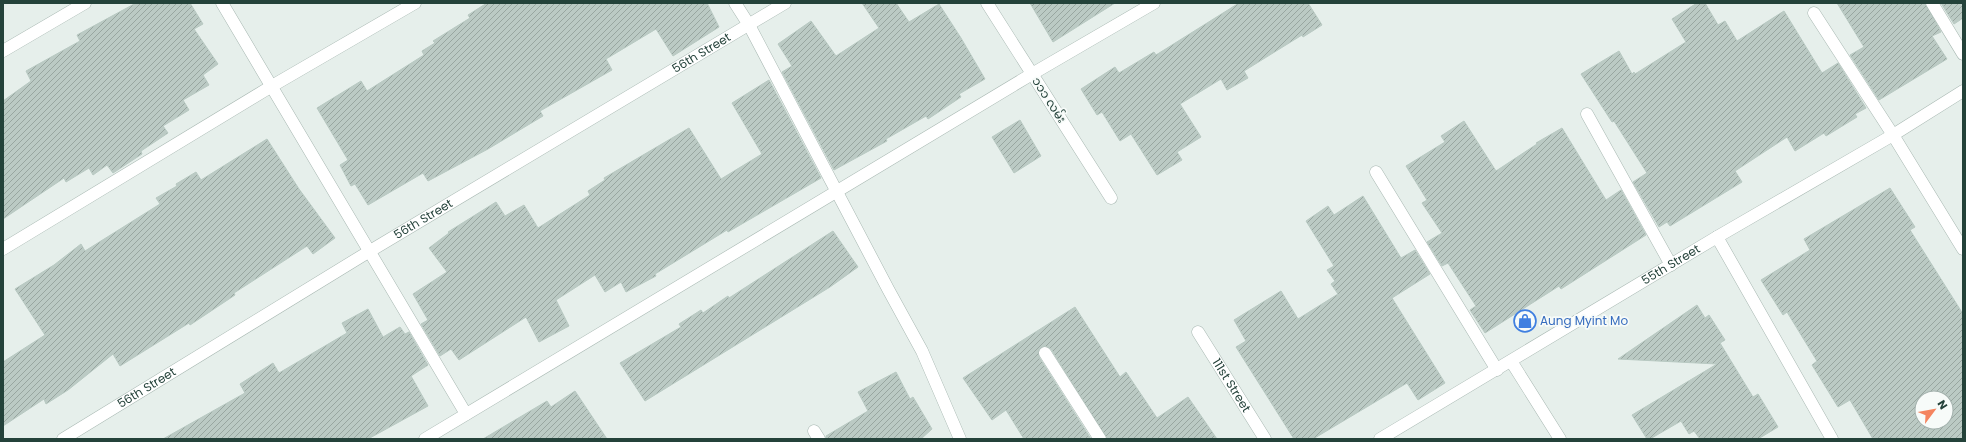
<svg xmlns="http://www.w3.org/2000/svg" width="1966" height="442" viewBox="0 0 1966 442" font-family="Poppins,'Noto Sans Myanmar',sans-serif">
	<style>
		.building { fill: url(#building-hatch); stroke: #b8c9c2; fill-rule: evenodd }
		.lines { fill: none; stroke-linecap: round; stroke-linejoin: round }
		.minor-casing { stroke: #a8b8b2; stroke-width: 13 }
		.minor { stroke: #fff; stroke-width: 12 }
		.labels { text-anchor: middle; stroke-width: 3.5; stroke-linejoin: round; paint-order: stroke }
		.street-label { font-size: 12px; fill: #24423a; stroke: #f7fbf9 }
		.shop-label { font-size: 12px; fill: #366cbe; stroke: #f7fbf9; text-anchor: start }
	</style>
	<defs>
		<pattern id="building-hatch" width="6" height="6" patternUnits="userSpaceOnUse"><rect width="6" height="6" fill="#bbcac4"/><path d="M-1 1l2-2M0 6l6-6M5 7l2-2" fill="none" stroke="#98a6a0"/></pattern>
	</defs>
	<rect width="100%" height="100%" fill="#e6efeb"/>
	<!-- building -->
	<path class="building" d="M 136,3 L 190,3 L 203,24 L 194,29 L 218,64 L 203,75 L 209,85 L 183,100 L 189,110 L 163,126 L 168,133 L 141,151 L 142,154 L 113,173 L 107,165 L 93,175 L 89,168 L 66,182 L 64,178 L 3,219 L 3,101 L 31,81 L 26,71 L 80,41 L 77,35 Z
		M 487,3 L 707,3 L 719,27 L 673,56 L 656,29 L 606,59 L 612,70 L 540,111 L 543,116 L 488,149 L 428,181 L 423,173 L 368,205 L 355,184 L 351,186 L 340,165 L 348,160 L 317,108 L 361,81 L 367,91 L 424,55 L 422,51 L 435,43 L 433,41 L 470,18 L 468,15 Z
		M 862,3 L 896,3 L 909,22 L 939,4 L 961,38 L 985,79 L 959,94 L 961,97 L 928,119 L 926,116 L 886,139 L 887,141 L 834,170 L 782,72 L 792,66 L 778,44 L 811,21 L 836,56 L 879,28 Z
		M 1030,3 L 1115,3 L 1053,42 Z
		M 1239,3 L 1308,3 L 1322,25 L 1303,37 L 1302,35 L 1244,71 L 1248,78 L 1227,90 L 1221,79 L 1180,104 L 1201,137 L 1177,152 L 1182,160 L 1157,175 L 1131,134 L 1120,141 L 1102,112 L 1097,115 L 1081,89 L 1115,67 L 1119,73 L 1154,52 L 1156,55 Z
		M 1697,3 L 1705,3 L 1718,25 L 1725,21 L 1737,41 L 1784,11 L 1822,73 L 1838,63 L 1866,108 L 1855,114 L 1857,117 L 1826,136 L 1824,133 L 1795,151 L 1787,137 L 1735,171 L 1742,182 L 1670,226 L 1667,222 L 1659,227 L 1633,182 L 1647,173 L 1614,121 L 1612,122 L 1581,74 L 1619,51 L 1632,74 L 1634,72 L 1635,74 L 1686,42 L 1672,19 Z
		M 1837,3 L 1925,3 L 1941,32 L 1932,36 L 1947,59 L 1879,100 L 1850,55 L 1864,47 Z
		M 1941,3 L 1963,3 L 1963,18 L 1954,24 Z
		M 769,80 L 821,178 L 728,232 L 727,230 L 655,274 L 656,276 L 626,292 L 621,282 L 605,292 L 595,275 L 556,300 L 569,326 L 539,342 L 526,317 L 459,360 L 451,349 L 440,356 L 421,324 L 428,320 L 413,294 L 447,272 L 429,248 L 449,233 L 448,232 L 496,202 L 505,216 L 524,205 L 538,228 L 590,195 L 588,191 L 605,180 L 604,178 L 689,128 L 721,179 L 762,154 L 732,103 Z
		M 1020,120 L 1041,156 L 1014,173 L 992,137 Z
		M 1464,121 L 1496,171 L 1537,144 L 1536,143 L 1562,128 L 1606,200 L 1621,190 L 1646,235 L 1561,289 L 1559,286 L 1485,333 L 1470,310 L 1476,306 L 1448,263 L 1442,266 L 1427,242 L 1442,233 L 1422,203 L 1427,200 L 1406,166 L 1445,142 L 1441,136 Z
		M 267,139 L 299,189 L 335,238 L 313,254 L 307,246 L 234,293 L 235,295 L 190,325 L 189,323 L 120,366 L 113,354 L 68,390 L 46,404 L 44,399 L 3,426 L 3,362 L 45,335 L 15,289 L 54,265 L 81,244 L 85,251 L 160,204 L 156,198 L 177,186 L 176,184 L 196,172 L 201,180 Z
		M 1890,188 L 1915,227 L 1910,230 L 1963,314 L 1963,439 L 1873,439 L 1850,400 L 1838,407 L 1812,365 L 1817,361 L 1787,312 L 1783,315 L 1761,280 L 1810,250 L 1804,239 ZM 1922,398 L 1946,398 L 1946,422 L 1922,422 Z
		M 1363,196 L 1401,258 L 1415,250 L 1430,274 L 1392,298 L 1445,383 L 1418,400 L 1407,383 L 1313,439 L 1294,439 L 1236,347 L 1246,341 L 1234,320 L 1281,291 L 1298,319 L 1338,294 L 1331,284 L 1335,281 L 1327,270 L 1334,266 L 1306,221 L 1328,206 L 1334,215 Z
		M 833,231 L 858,267 L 830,287 L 645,401 L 620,363 L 681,327 L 679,324 L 701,310 L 703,313 L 728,296 L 729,298 Z
		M 1697,305 L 1705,318 L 1709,315 L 1725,340 L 1720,343 L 1753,397 L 1758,394 L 1778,427 L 1758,439 L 1700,439 L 1694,431 L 1689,434 L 1681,421 L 1650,439 L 1647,439 L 1632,415 L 1717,364 L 1618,359 Z
		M 1075,307 L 1120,377 L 1126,372 L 1157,418 L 1188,397 L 1217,439 L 1107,439 L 1051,349 L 1045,346 L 1039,349 L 1039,357 L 1091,439 L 1024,439 L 1006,410 L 992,420 L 963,378 Z
		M 368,309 L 383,337 L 400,327 L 405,334 L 409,332 L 428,365 L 411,376 L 428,406 L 368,439 L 163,439 L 245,393 L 240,384 L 273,363 L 279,373 L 347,333 L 342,323 Z
		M 896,372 L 910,399 L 913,397 L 932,429 L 921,439 L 826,439 L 826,436 L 868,411 L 858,392 Z
		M 575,391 L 607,439 L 483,439 L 547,401 L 551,407 Z"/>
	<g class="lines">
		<!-- minor casing -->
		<g class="minor-casing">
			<g id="minor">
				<path d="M 222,3 L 466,414"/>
				<path d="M 735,3 L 749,25 L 888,289 L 922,351 L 960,439"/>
				<path d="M 987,3 L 1111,198"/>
				<path d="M 1932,3 L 1963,54"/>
				<path d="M 1814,13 L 1893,135 L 1963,249"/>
				<path d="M 3,51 L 85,3"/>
				<path d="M 1587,114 L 1671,265"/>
				<path d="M 1376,172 L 1497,370"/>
				<path d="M 1717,237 L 1832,439"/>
				<path d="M 3,249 L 272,86 L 415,3"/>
				<path id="s1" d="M 1198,332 L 1265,439"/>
				<path d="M 1045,353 L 1100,439"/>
				<path d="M 1511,361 L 1560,439"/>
				<path d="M 814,431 L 819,439"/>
				<path id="s2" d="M 63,439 L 370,251 L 785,3"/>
				<path d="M 425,439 L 1032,74 L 1154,3"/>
				<path id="s3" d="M 1380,439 L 1717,237 L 1893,135 L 1963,91"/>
			</g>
		</g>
		<!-- minor -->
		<use href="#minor" class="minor"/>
	</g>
	<!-- icons -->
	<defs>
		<g id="shop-ring" transform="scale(1.15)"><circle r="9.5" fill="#f7fbf9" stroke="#3f7fe0" stroke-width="1.5"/><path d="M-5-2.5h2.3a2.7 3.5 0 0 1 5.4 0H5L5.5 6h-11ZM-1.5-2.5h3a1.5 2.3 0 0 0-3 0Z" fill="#3f7fe0"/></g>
	</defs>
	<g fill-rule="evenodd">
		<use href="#shop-ring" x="1525" y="321"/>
	</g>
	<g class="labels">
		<!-- street labels -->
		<g class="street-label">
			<text dy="4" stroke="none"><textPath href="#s2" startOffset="746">56th Street</textPath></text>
			<text transform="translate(1049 100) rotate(57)" y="4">၁၁၁ လမ်း</text>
			<text dy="4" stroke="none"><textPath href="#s2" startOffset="422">56th Street</textPath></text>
			<text dy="4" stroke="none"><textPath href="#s3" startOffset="339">55th Street</textPath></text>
			<text dy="4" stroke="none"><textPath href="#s1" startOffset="63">111st Street</textPath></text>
			<text dy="4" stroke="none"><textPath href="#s2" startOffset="98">56th Street</textPath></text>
		</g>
		<!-- shop labels -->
		<g class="shop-label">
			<text x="1540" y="325">Aung Myint Mo</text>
		</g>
	</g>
	<!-- border -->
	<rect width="1966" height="442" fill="none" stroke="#24423a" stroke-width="8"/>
	<!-- north arrow -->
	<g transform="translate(1934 410) rotate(58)"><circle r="19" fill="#f7fbf9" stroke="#a3b1ad"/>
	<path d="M0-3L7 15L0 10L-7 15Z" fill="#f4845f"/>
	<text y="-6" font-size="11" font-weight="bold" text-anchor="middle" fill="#24423a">N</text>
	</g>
</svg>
